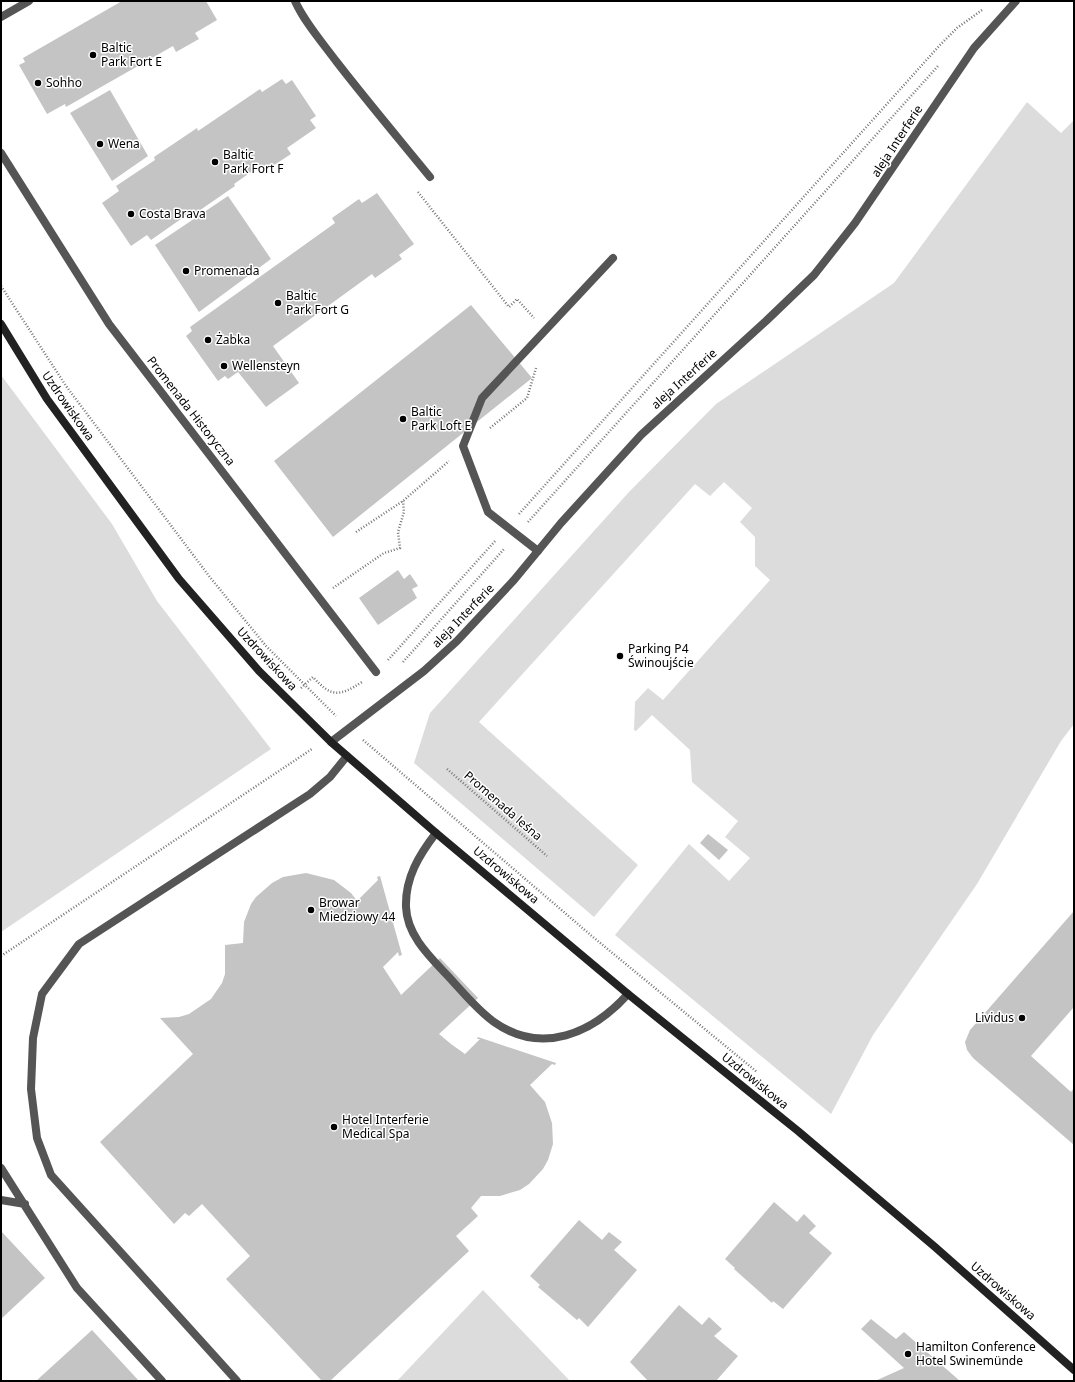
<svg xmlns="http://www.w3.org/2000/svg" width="1075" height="1382" viewBox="0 0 1075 1382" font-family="'Noto Sans',sans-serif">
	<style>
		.green { fill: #dcdcdc }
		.building { fill: #c4c4c4 }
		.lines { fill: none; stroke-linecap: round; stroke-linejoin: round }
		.path { stroke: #777; stroke-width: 2.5; stroke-dasharray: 1 2; stroke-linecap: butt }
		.lane { stroke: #555; stroke-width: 8 }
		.street { stroke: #555; stroke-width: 8 }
		.secondary { stroke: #222; stroke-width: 8 }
		.poi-dot { fill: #000; stroke: #fff; stroke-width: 1.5 }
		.labels { text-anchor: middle; stroke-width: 3; stroke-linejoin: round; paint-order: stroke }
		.poi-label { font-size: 12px; fill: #000; stroke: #fff; text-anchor: start }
		.street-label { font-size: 12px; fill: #000; stroke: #fff }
	</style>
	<rect width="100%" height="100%" fill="#fff"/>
	<!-- green -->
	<path class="green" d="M 1027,102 L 1061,133 L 1074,120 L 1074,724 L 1061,741 L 977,884 L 873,1035 L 831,1114 L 615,935 L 689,844 L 729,881 L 750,858 L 725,837 L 738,821 L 692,782 L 690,750 L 652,715 L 636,731 L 634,730 L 635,702 L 648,688 L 663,700 L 770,580 L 755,566 L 755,537 L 740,522 L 752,508 L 724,482 L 710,496 L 695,484 L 479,722 L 638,865 L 594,917 L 414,763 L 430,713 L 629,492 L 716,404 L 894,283 Z
		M 1,375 L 112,524 L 157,601 L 271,749 L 1,932 Z
		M 483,1290 L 570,1381 L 397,1381 Z"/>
	<!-- building -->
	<path class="building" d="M 122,1 L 206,1 L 217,20 L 195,33 L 199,39 L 176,52 L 173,46 L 66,107 L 65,104 L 47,114 L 19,65 L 25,62 L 23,58 Z
		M 282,79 L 286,84 L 292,80 L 316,116 L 310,120 L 316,128 L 287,148 L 291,154 L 265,171 L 261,165 L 234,184 L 235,186 L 193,215 L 191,212 L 151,240 L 147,235 L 131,246 L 102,203 L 119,191 L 116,186 L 155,160 L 154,157 L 197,128 L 198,131 L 260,89 L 262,92 Z
		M 110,90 L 148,156 L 112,181 L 70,113 Z
		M 377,193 L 414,244 L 399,255 L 402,259 L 375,278 L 372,274 L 273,346 L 299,383 L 266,407 L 238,372 L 228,379 L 225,376 L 218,381 L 186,336 L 192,331 L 190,327 L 335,223 L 332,218 L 359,199 L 362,203 Z
		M 228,196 L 271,259 L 199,312 L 155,245 Z
		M 471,305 L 532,378 L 333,537 L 274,461 Z
		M 398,570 L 404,579 L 410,574 L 418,586 L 412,589 L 417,598 L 378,625 L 359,598 Z
		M 708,834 L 728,850 L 719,860 L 700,843 Z
		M 306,873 L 334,880 L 351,893 L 357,901 L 378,880 L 377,877 L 380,876 L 402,955 L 399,956 L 398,952 L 383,967 L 400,993 L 401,995 L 440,958 L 478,998 L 439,1034 L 451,1044 L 465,1054 L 480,1039 L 477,1039 L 478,1037 L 556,1063 L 555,1065 L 552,1064 L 530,1085 L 545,1102 L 552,1123 L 553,1144 L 548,1160 L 543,1169 L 529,1184 L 520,1190 L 500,1196 L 481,1196 L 471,1208 L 478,1216 L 456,1236 L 469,1251 L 330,1381 L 322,1381 L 226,1279 L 250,1256 L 202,1204 L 189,1216 L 185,1213 L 174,1224 L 100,1142 L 193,1054 L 160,1018 L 179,1017 L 189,1014 L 211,999 L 222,983 L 225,974 L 225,945 L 243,943 L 244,922 L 251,904 L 256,897 L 272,883 L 283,877 Z
		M 1074,911 L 1074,1007 L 1031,1056 L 1071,1092 L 1074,1088 L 1074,1145 L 973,1058 L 967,1050 L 965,1042 L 970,1030 Z
		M 774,1202 L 797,1222 L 804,1214 L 816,1226 L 809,1233 L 832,1253 L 783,1309 L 773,1301 L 772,1303 L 734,1269 L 735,1268 L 725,1259 Z
		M 579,1220 L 602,1240 L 609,1232 L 622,1242 L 614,1250 L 637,1270 L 588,1327 L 579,1318 L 577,1320 L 538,1287 L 540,1285 L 530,1276 Z
		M 1,1231 L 45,1278 L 1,1319 Z
		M 679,1305 L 702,1325 L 709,1317 L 722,1329 L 714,1336 L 738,1356 L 716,1381 L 648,1381 L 630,1362 Z
		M 871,1319 L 896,1339 L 904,1332 L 960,1381 L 875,1381 L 904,1368 L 861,1329 Z
		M 92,1330 L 139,1381 L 36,1381 Z"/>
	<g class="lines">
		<!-- path -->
		<path class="path" d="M 418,192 L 509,307 L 517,299 L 534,318
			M 1,286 L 66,386 L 209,576 L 266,646 L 336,716
			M 490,428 L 527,398 L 536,368
			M 519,514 L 939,46 L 957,28 L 982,10
			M 528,522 L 938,66
			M 356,532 L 403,501 L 449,461
			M 333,588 L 384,553 L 400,548 L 398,532 L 404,512 L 403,501
			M 388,660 L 496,540
			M 403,662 L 505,548
			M 301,688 L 313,677 C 331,697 339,697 362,682
			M 363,740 L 593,937 L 757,1072
			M 447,769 L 547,856
			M 1,956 L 312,749"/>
		<!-- lane -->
		<path class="lane" d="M 538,551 L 488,512 L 463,446 L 482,398 L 613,258
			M 436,833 C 419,855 405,878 406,907 C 407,935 429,956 447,975 C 462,991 476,1009 494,1022 C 542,1056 593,1033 628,994
			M 1,1168 L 77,1288 L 162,1381
			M 1,1200 L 25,1204
			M 237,1381 L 51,1175 L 37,1138 L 31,1089 L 33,1038 L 42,994 L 79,944 L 310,794 L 330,777 L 347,756"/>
		<!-- street -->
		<path class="street" d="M 295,1 C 305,23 322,42 336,61 C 367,101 399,139 430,177
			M 1,17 L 29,1
			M 1,153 L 109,324 L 376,672
			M 331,742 L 424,671 L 457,641 L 514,580 L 561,523 L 641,435 L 766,321 L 814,275 L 855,223 L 974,48 L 1016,1"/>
		<!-- secondary -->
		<path class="secondary" d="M 1,324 L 47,399 L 179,579 L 259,671 L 331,742 L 436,833 L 628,994 L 798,1131 L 935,1247 L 1074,1370"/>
	</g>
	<!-- markers -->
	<g class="poi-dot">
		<circle cx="93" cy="55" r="4"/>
		<circle cx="38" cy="83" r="4"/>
		<circle cx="100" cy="144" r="4"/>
		<circle cx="215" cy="162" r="4"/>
		<circle cx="131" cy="214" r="4"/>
		<circle cx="186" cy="271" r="4"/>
		<circle cx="278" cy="303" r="4"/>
		<circle cx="208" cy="340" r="4"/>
		<circle cx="224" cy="366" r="4"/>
		<circle cx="403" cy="419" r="4"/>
		<circle cx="620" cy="656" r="4"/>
		<circle cx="311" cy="910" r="4"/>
		<circle cx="1022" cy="1018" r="4"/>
		<circle cx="334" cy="1127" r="4"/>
		<circle cx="908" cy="1354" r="4"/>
	</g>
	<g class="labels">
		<!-- poi labels -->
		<g class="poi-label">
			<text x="101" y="52">Baltic<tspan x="101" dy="14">Park Fort E</tspan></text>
			<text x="46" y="87">Sohho</text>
			<text x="108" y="148">Wena</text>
			<text x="223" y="159">Baltic<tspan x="223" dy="14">Park Fort F</tspan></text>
			<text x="139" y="218">Costa Brava</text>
			<text x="194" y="275">Promenada</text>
			<text x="286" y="300">Baltic<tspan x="286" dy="14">Park Fort G</tspan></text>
			<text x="216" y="344">Żabka</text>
			<text x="232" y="370">Wellensteyn</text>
			<text x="411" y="416">Baltic<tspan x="411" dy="14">Park Loft E</tspan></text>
			<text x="628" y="653">Parking P4<tspan x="628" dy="14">Świnoujście</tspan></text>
			<text x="319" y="907">Browar<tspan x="319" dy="14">Miedziowy 44</tspan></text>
			<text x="1014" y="1022" text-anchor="end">Lividus</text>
			<text x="342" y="1124">Hotel Interferie<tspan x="342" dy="14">Medical Spa</tspan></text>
			<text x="916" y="1351">Hamilton Conference<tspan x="916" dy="14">Hotel Swinemünde</tspan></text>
		</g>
		<!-- street labels -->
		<g class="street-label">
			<text transform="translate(897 141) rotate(-57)" y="4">aleja Interferie</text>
			<text transform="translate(684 379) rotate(-42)" y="4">aleja Interferie</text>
			<text transform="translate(68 406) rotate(55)" y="4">Uzdrowiskowa</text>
			<text transform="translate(191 411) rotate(52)" y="4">Promenada Historyczna</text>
			<text transform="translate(463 616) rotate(-46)" y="4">aleja Interferie</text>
			<text transform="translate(267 659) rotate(47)" y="4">Uzdrowiskowa</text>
			<text transform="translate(503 806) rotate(41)" y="4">Promenada leśna</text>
			<text transform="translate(506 875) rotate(40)" y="4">Uzdrowiskowa</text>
			<text transform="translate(755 1081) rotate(39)" y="4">Uzdrowiskowa</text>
			<text transform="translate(1003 1291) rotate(41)" y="4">Uzdrowiskowa</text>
		</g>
	</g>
	<!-- border -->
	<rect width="1075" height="1382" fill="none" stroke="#000000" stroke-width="4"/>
</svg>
